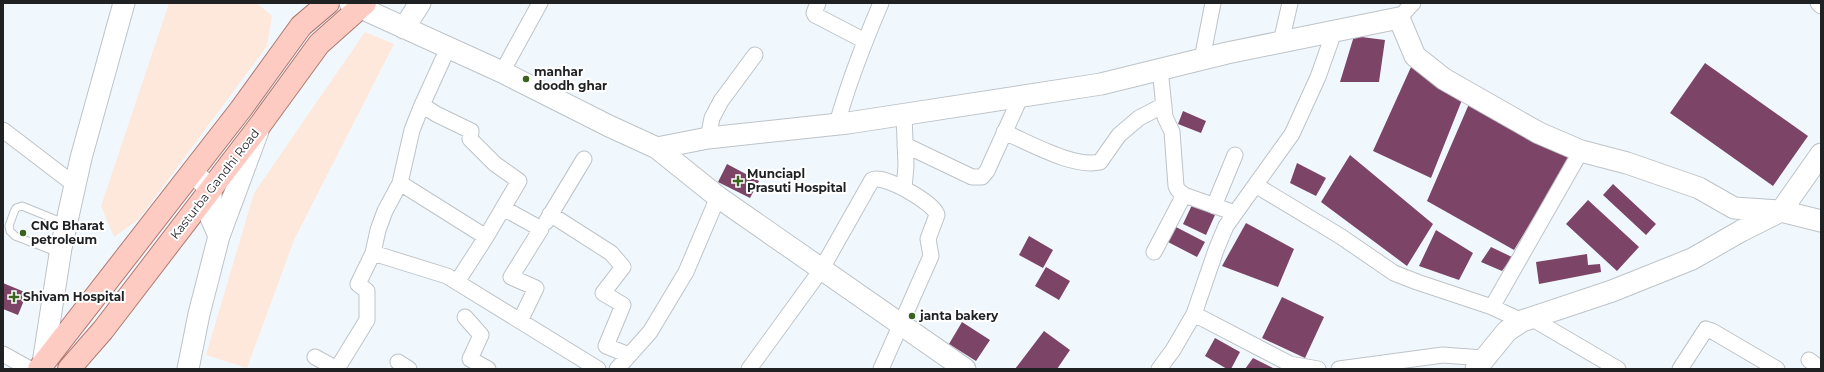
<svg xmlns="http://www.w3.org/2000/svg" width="1824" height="372" viewBox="0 0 1824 372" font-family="Montserrat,sans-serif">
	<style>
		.commercial { fill: #fee8db }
		.building { fill: #7c4568 }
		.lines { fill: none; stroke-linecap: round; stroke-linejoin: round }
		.lane-casing { stroke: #bdc3c8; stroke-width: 9 }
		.street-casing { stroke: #bdc3c8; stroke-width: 17 }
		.secondary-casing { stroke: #bdc3c8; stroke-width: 23 }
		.primary-casing { stroke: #ae7970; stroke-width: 24 }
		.lane { stroke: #fff; stroke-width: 7 }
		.street { stroke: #fff; stroke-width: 15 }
		.secondary { stroke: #fff; stroke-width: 21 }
		.primary { stroke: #fdcbc2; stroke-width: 22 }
		.poi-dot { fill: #39631f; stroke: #fff; stroke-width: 1.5 }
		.labels { text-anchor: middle; stroke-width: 4; stroke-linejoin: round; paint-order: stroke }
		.poi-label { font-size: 12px; font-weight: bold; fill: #1f2123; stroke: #fff; text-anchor: start }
		.street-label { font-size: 12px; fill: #1f2123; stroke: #fff }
	</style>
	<rect width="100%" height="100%" fill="#f1f8fd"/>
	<!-- commercial -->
	<path class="commercial" d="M 169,3 L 257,3 L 272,16 L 267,46 L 139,219 L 114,237 L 101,206 Z
		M 365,32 L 394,44 L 294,240 L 247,368 L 206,355 L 254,193 Z"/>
	<!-- building -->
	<path class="building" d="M 1354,36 L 1385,40 L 1379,82 L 1340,82 Z
		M 1705,63 L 1808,136 L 1773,186 L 1670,113 Z
		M 1411,67 L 1462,100 L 1431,178 L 1373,151 Z
		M 1469,104 L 1572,154 L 1514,250 L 1427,201 Z
		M 1183,111 L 1206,121 L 1201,133 L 1178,124 Z
		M 1350,155 L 1433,224 L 1407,266 L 1321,202 Z
		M 1297,163 L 1326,178 L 1316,196 L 1290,183 Z
		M 727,164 L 759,181 L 750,198 L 718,182 Z
		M 1613,184 L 1656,224 L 1646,235 L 1603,195 Z
		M 1588,200 L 1639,247 L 1617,271 L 1566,224 Z
		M 1192,205 L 1215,215 L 1206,235 L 1183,224 Z
		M 1246,223 L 1294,249 L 1278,287 L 1222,266 Z
		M 1176,227 L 1205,242 L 1197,257 L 1168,242 Z
		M 1436,230 L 1473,253 L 1459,280 L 1419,266 Z
		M 1029,236 L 1053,250 L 1043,268 L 1019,255 Z
		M 1491,247 L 1512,257 L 1502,271 L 1481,262 Z
		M 1587,254 L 1588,265 L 1600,264 L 1601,272 L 1539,284 L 1536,262 Z
		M 1046,267 L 1070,281 L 1059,300 L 1035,286 Z
		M 3,283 L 27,293 L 18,315 L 3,309 Z
		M 1282,297 L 1324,317 L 1305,358 L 1262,338 Z
		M 962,322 L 990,340 L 976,361 L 949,344 Z
		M 1044,331 L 1070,350 L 1057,369 L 1015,369 Z
		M 1215,338 L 1240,352 L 1231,369 L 1227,369 L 1205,356 Z
		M 1253,358 L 1275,369 L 1245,369 Z"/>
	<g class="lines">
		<!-- lane casing -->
		<g class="lane-casing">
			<path id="lane" d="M 59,253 L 15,236 L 10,231 L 9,226 L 14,212 L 16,208 L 22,206 L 64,223"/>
		</g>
		<!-- street casing -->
		<g class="street-casing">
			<path id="street" d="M 818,3 L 814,13 L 815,15 L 865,41
				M 1818,3 L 1821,6
				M 1399,18 L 1413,3
				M 1281,42 L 1290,3
				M 1202,59 L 1213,3
				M 1160,69 L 1165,117 L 1172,132 L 1176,186 L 1178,190 L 1184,195 L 1235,213
				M 502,72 L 540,3
				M 422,105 L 436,114 L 471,131 L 470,139 L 495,164 L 519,181 L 486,237
				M 837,124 C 848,83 864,43 881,3
				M 3,130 L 75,185
				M 1004,132 C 1030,143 1073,168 1100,162 L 1119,135 L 1139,118 L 1164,105
				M 708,138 L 712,118 L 721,101 L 755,55
				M 905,145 L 972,177 L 982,177 L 987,171 L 1021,96
				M 400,183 L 486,237 L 457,282
				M 1257,186 L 1340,236 L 1394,273 L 1417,282 L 1492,307 L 1522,321
				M 904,188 L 906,166 L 904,115
				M 1214,206 L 1235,155
				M 503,208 L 541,229 L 511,277 L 536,288 L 520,321
				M 550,214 L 611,253 L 623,267 L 603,293 L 623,305 L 606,346 L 629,355
				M 546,222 L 584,159
				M 1154,252 L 1184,195
				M 373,253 L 447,276 L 598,369
				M 1492,307 L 1581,151
				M 465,317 L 481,335 L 470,359 L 488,369
				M 1531,318 L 1618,369
				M 3,354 L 30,369
				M 315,357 L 337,369
				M 1809,360 L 1821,369
				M 398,362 L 409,369
				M 337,369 L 367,320 L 367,291 L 358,284 L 373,253 L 378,230 L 385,211 L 400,183 L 412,130 L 422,105 L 448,48
				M 617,369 L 650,332 L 686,272 L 718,197
				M 749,369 L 821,270 L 872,180 C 882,173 936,204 937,215 L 928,239 L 931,256 L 881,369
				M 1159,369 L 1173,350 L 1194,314
				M 1318,369 L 1290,364 L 1194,314 L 1216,250 L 1226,226 L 1292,134 L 1318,77 L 1334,32
				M 1339,369 L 1443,355 L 1483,358
				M 1680,369 L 1706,329 L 1712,331 L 1777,369"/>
		</g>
		<!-- secondary casing -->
		<g class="secondary-casing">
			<path id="secondary" d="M 350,3 L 502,72 L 609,126 L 657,148 L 708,138 L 848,123 L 1101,84 L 1227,53 L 1399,18 L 1415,56 L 1444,79 L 1539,133 L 1581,151 L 1627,163 L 1699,188 L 1734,208 L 1781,211 L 1821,221
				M 404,28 L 420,3
				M 657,148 L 718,197 L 965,369
				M 192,172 L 211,189 L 211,218 L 219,236
				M 43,363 L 61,248 L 81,158 L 124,3
				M 188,369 L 199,314 L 219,236 L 258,131
				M 1476,369 L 1507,331 L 1522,321 L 1612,291 L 1692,259 L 1741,231 L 1781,211 L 1821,154"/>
		</g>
		<!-- primary casing -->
		<g class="primary-casing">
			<path id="primary" d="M 39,369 L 241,109 L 301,26 L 328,3
				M 69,369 L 103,330 L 260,125 L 319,44 L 365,3"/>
		</g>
		<!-- lane -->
		<use href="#lane" class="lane"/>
		<!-- street -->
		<use href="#street" class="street"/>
		<!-- secondary -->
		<use href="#secondary" class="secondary"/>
		<!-- primary -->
		<use href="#primary" class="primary"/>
	</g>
	<!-- markers -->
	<g class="poi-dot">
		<circle cx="526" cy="79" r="4"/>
		<path d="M736 175h4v4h4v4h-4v4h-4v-4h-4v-4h4z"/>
		<circle cx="23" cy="233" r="4"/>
		<path d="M12 291h4v4h4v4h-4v4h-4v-4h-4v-4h4z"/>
		<circle cx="912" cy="316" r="4"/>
	</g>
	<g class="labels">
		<!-- poi labels -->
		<g class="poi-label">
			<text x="534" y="76">manhar<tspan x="534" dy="14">doodh ghar</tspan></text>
			<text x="747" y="178">Munciapl<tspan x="747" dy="14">Prasuti Hospital</tspan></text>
			<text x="31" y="230">CNG Bharat<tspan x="31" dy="14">petroleum</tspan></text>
			<text x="23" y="301">Shivam Hospital</text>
			<text x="920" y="320">janta bakery</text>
		</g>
		<!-- street labels -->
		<g class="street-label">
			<text transform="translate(215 184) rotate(-52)" y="4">Kasturba Gandhi Road</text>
		</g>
	</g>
	<!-- border -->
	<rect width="1824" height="372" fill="none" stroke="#1f2123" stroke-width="8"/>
</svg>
